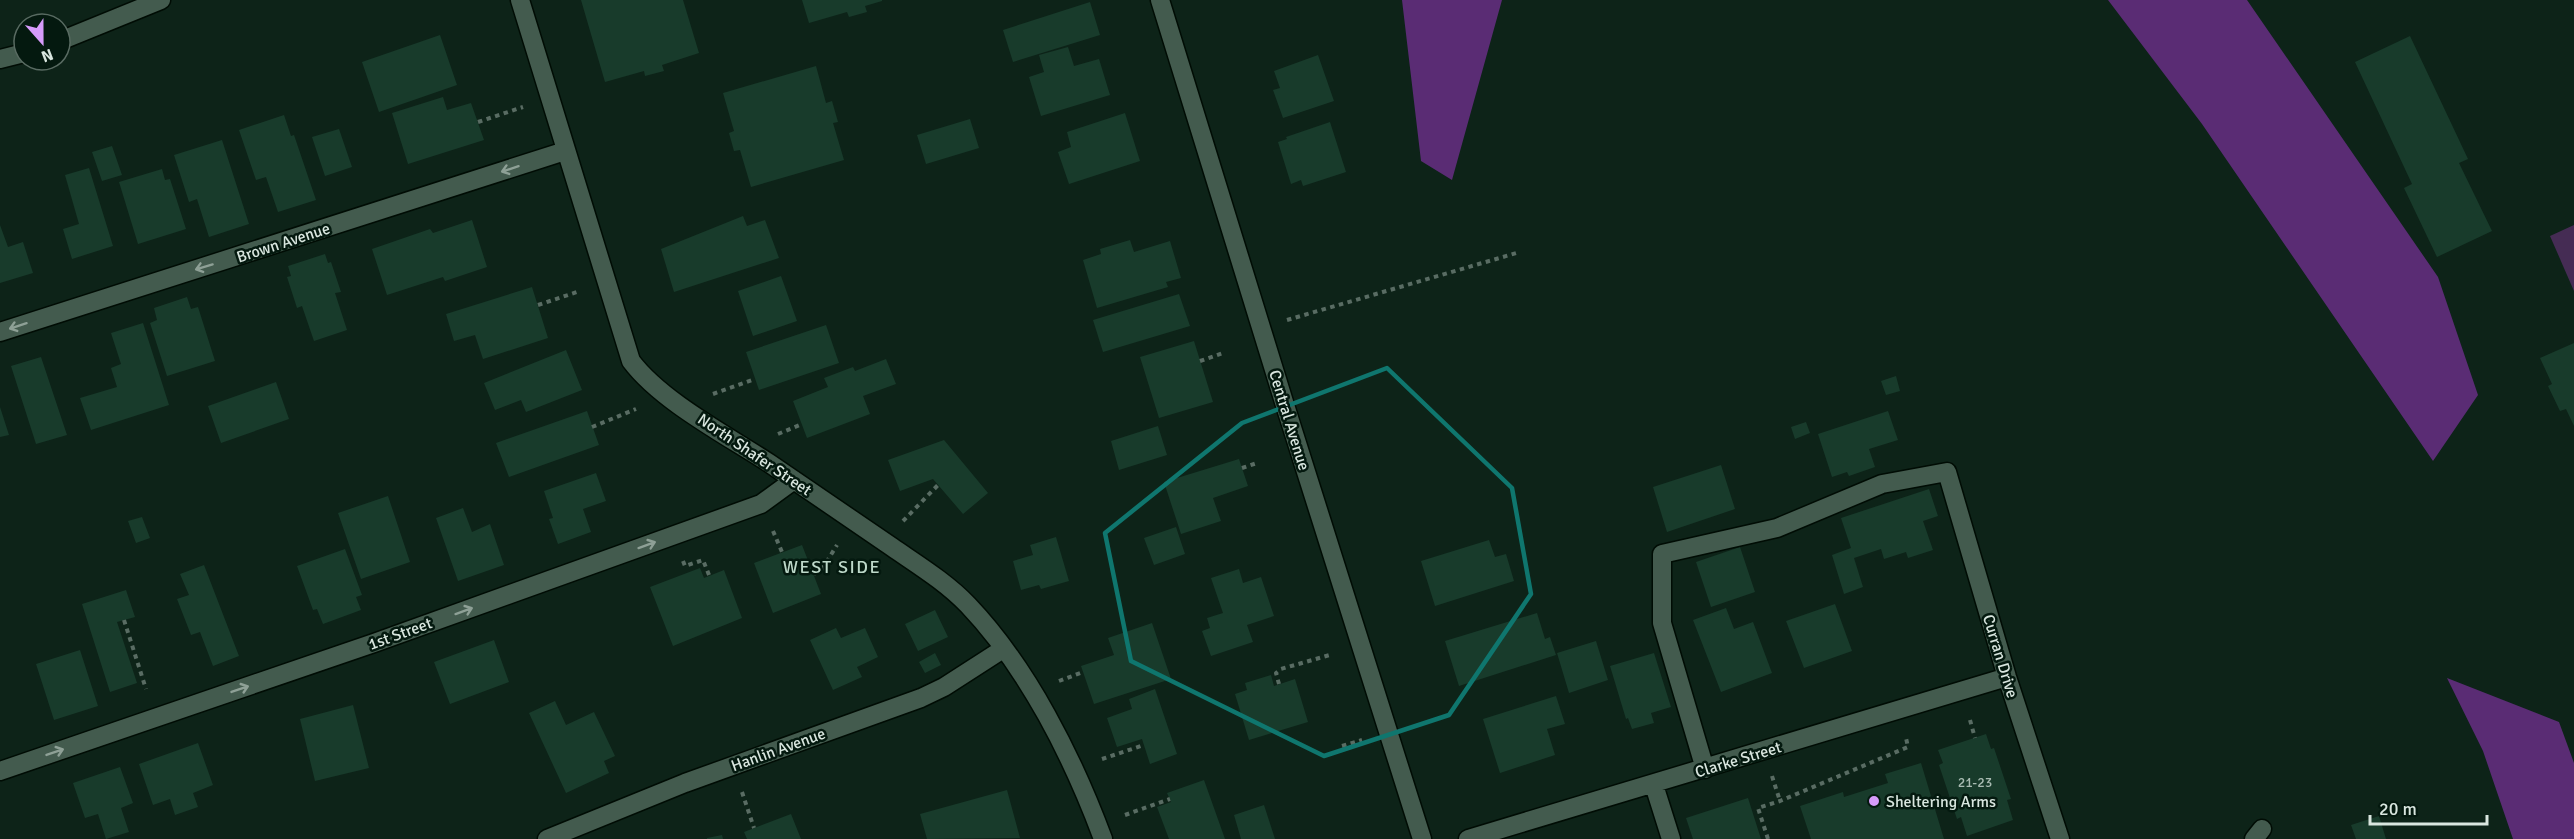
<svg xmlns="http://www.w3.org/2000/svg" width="2574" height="839" viewBox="0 0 2574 839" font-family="Signika,sans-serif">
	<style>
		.green { fill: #452c54 }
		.forest { fill: #5a2c74 }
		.building { fill: #183b2b }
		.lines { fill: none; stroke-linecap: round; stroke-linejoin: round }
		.minor-casing { stroke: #000c04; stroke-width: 21 }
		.path { stroke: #596c63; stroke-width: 4; stroke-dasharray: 4.5 4.5; stroke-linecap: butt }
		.minor { stroke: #435b4e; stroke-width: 18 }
		.oneway { stroke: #8ea096 }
		.marked { fill: none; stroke: #0f766e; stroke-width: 4.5; stroke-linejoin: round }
		.poi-dot { fill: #d69bfa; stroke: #04190f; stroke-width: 2 }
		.labels { text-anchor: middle; stroke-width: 5; stroke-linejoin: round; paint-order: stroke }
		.number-label { font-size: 14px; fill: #a9bbb2 }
		.street-label { font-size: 16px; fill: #d9e6df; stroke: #04190f }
		.poi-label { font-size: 16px; fill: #d9e6df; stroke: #04190f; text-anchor: start }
		.neighbourhood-label { font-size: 18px; letter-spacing: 1.5px; fill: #bdd8c9; stroke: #04190f }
	</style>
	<rect width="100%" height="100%" fill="#0d2318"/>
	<!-- green -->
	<path class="green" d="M 2574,225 L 2574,291 L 2550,236 Z"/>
	<!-- forest -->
	<path class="forest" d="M 1402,0 L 1502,0 L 1452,180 L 1421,161 Z
		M 2108,0 L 2247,0 L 2438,277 L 2478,395 L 2433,461 L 2202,124 Z
		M 2447,678 L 2559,722 L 2574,763 L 2574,839 L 2513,839 L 2483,751 Z"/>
	<!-- building -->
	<path class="building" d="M 581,0 L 683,0 L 699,53 L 662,65 L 664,71 L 645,76 L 644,71 L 605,82 Z
		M 802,0 L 882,0 L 882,1 L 865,6 L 867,12 L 849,17 L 847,12 L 809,23 Z
		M 1090,2 L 1100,35 L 1013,62 L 1003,30 Z
		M 440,35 L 457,85 L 379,112 L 362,62 Z
		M 2410,36 L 2468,159 L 2459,163 L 2492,231 L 2437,257 L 2404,188 L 2412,184 L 2355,62 Z
		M 1068,47 L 1074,66 L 1099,59 L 1110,95 L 1041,116 L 1029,77 L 1044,72 L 1039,55 Z
		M 1318,55 L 1334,101 L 1283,118 L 1273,90 L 1280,88 L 1274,71 Z
		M 816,66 L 826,103 L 832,101 L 838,122 L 833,123 L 844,160 L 751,187 L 740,150 L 734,151 L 729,133 L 734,131 L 723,93 Z
		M 443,97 L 447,110 L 471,103 L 484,140 L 408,164 L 392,113 Z
		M 1125,113 L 1140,161 L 1069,184 L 1058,152 L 1071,147 L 1067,132 Z
		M 284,115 L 291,136 L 294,135 L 316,200 L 278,212 L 266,177 L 256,180 L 239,130 Z
		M 970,119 L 979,148 L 926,164 L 917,135 Z
		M 1330,122 L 1346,172 L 1303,186 L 1301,180 L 1291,184 L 1278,142 L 1287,139 L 1286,137 Z
		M 339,129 L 352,167 L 325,176 L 312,137 Z
		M 222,140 L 249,224 L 209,237 L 197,199 L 189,202 L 174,155 Z
		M 112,146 L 122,175 L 102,181 L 92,152 Z
		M 89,168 L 113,246 L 72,259 L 63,229 L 79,224 L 65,175 Z
		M 162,169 L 165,180 L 170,179 L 186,229 L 138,244 L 119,182 Z
		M 743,216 L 747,226 L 765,220 L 779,258 L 674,292 L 661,249 Z
		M 472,220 L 487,267 L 445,281 L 443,277 L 387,295 L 372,249 L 430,229 L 433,233 Z
		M 0,225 L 8,247 L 23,242 L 33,273 L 0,283 Z
		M 1130,240 L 1134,252 L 1170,241 L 1181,278 L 1166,282 L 1168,287 L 1097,308 L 1083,260 L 1101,254 L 1100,249 Z
		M 325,254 L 328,263 L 331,262 L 341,292 L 335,293 L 347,330 L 314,341 L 302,306 L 297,308 L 287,277 L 291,276 L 288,266 Z
		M 781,276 L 797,321 L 753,336 L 738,291 Z
		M 532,287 L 548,338 L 483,359 L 475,335 L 454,341 L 446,314 Z
		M 1179,294 L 1190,326 L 1103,352 L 1093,320 Z
		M 187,297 L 191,309 L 198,307 L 215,361 L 167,376 L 150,323 L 157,320 L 154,308 Z
		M 143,323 L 169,405 L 91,430 L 80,398 L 117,387 L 111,368 L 121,364 L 111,333 Z
		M 826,325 L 839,363 L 759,390 L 746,352 Z
		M 1194,341 L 1213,402 L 1159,418 L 1140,357 Z
		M 2574,343 L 2574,426 L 2566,409 L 2560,411 L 2548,386 L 2552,384 L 2540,358 Z
		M 566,350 L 582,390 L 526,412 L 521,400 L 495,410 L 484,383 Z
		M 41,357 L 67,435 L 36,444 L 11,366 Z
		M 886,359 L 896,384 L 863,396 L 870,414 L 807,438 L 793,401 L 828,387 L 824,378 L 853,367 L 855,371 Z
		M 1896,376 L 1900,391 L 1886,395 L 1881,381 Z
		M 276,382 L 289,419 L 221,443 L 208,406 Z
		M 0,407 L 9,435 L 0,437 Z
		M 587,411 L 599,445 L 509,477 L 496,443 Z
		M 1888,411 L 1898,440 L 1869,449 L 1875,467 L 1849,476 L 1847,472 L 1832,477 L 1818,434 Z
		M 1806,422 L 1810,433 L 1795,439 L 1791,427 Z
		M 1158,426 L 1167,455 L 1119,470 L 1111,441 Z
		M 944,440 L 988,493 L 963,514 L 933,479 L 900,491 L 888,460 Z
		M 1239,459 L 1248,486 L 1213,498 L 1221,521 L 1181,534 L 1164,482 Z
		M 1721,465 L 1735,509 L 1667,532 L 1653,487 Z
		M 596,473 L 606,501 L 583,509 L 591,532 L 558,544 L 549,519 L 553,518 L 544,491 Z
		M 1929,489 L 1938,516 L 1923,521 L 1933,550 L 1908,558 L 1906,552 L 1884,559 L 1881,549 L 1854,558 L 1863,587 L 1844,594 L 1832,555 L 1851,548 L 1841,518 Z
		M 388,496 L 410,562 L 361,579 L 338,513 Z
		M 463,508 L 472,532 L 490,524 L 504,565 L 458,581 L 436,518 Z
		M 142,517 L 150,538 L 136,543 L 128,521 Z
		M 1176,527 L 1185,554 L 1154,565 L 1144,538 Z
		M 1056,537 L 1069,581 L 1041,589 L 1039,585 L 1021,590 L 1013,561 L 1033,555 L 1030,545 Z
		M 1489,540 L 1495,557 L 1506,554 L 1514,581 L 1435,606 L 1421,561 Z
		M 802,545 L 821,594 L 773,613 L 754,563 Z
		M 1740,547 L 1755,592 L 1711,607 L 1696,562 Z
		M 345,549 L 362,595 L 356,597 L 361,610 L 323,624 L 317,609 L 313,610 L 297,566 Z
		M 204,565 L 239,656 L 213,666 L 200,632 L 191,635 L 177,599 L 189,595 L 180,574 Z
		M 700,568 L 704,578 L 724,570 L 742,618 L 673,646 L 650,587 Z
		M 1239,569 L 1243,583 L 1261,577 L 1274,616 L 1247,625 L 1253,642 L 1211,656 L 1202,631 L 1210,628 L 1207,618 L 1223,613 L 1211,578 Z
		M 126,590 L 135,617 L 117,622 L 137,683 L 110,692 L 82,604 Z
		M 1835,604 L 1852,651 L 1804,668 L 1786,621 Z
		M 1726,608 L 1734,629 L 1753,622 L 1772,673 L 1721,692 L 1693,620 Z
		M 935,610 L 948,637 L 918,651 L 905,624 Z
		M 1537,613 L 1545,639 L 1550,637 L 1556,655 L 1459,686 L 1445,641 Z
		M 1152,623 L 1171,679 L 1094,704 L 1081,666 L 1114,655 L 1108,638 Z
		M 836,628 L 841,638 L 865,628 L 878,657 L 857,667 L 862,677 L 833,690 L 810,640 Z
		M 494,640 L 509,682 L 450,704 L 434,662 Z
		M 1596,641 L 1608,680 L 1569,693 L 1557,653 Z
		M 80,650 L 98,706 L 54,720 L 36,664 Z
		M 935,653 L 941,665 L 925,673 L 919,662 Z
		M 1654,653 L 1671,707 L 1651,713 L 1654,723 L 1632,729 L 1628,718 L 1626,719 L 1610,666 Z
		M 1271,675 L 1274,686 L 1295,679 L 1308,722 L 1249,740 L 1235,694 L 1247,690 L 1245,683 Z
		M 1155,689 L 1177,754 L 1150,764 L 1142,739 L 1117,747 L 1107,718 L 1132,709 L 1129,699 Z
		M 1556,696 L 1565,724 L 1547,729 L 1555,755 L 1500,773 L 1483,719 Z
		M 555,701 L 566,725 L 594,712 L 615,756 L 604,761 L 609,773 L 566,793 L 529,713 Z
		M 353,705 L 369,768 L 315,781 L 300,719 Z
		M 1986,734 L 1991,749 L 1994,748 L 2011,799 L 2007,800 L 2013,820 L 1967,836 L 1961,817 L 1957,819 L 1939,765 L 1943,763 L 1938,750 Z
		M 198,743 L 213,785 L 193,793 L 198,807 L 175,815 L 170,799 L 153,805 L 139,764 Z
		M 1921,763 L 1944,839 L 1811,839 L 1800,806 L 1843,792 L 1844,797 L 1888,783 L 1885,774 Z
		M 120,767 L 133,803 L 121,808 L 129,832 L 106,839 L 98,814 L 85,818 L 73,783 Z
		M 1204,780 L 1225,839 L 1169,839 L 1157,807 L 1171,802 L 1167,793 Z
		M 1007,790 L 1020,838 L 927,839 L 920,814 Z
		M 1748,798 L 1761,839 L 1693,839 L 1686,818 Z
		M 1264,805 L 1275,839 L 1241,839 L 1234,815 Z
		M 791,814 L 801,839 L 747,839 L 744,832 Z
		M 2379,816 L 2386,839 L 2356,839 L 2351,825 Z
		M 722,835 L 723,839 L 707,839 L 707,838 Z"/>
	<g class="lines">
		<!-- minor casing -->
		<g class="minor-casing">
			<path id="minor" d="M 520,0 L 631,361 C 661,401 726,435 769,463 C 810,491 851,519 892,547 C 918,565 946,582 968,605 C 1028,668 1073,758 1103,839
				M 1160,0 L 1284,402 L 1422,839
				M 60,41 L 161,0
				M 0,59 L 24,53
				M 0,332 L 565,151
				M 1705,769 L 1662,623 L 1662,554 L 1777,528 L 1882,484 L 1947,472 L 2007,677 L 2060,839
				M 0,771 L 374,643 L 761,504 L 794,480
				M 1654,785 L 1671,839
				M 547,839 L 685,783 L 921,698 L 944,687 L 1003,649
				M 1468,839 L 2007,677
				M 2254,839 L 2262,829"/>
		</g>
		<!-- path -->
		<path class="path" d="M 478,122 L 523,107
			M 538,305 L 580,291
			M 1287,320 L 1520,252
			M 1200,361 L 1223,353
			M 713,394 L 755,379
			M 592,427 L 636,409
			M 778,434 L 802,424
			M 1242,468 L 1257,463
			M 903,521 L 938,485
			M 773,531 L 782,552
			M 683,561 L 685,566 L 703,560 L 709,575
			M 814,574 L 821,571 L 837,545
			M 124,620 L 146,689
			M 1059,681 L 1083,672
			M 1279,684 L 1276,673 L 1281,669 L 1333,654
			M 1970,720 L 1975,738
			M 1342,746 L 1362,740
			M 1102,759 L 1144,745
			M 1772,776 L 1780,801
			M 742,792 L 754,828
			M 1125,815 L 1170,799
			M 1768,839 L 1758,808 L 1780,801 L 1908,747 L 1906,738"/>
		<!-- minor -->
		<use href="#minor" class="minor"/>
	</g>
	<!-- one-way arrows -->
	<defs><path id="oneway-shaft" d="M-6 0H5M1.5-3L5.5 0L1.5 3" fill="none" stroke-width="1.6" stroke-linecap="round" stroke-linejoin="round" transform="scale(1.5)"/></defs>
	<g class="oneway">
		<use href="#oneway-shaft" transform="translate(510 169) rotate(162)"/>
		<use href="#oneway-shaft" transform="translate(204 267) rotate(163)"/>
		<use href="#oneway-shaft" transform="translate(18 326) rotate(162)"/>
		<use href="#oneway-shaft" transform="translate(647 545) rotate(-20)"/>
		<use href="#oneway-shaft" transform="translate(464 611) rotate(-20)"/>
		<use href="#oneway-shaft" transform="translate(240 689) rotate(-19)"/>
		<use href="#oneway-shaft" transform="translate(55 752) rotate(-19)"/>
	</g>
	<!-- marked area -->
	<path class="marked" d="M 1387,368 L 1512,488 L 1531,594 L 1449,715 L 1324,756 L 1131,661 L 1105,533 L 1242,423 Z"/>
	<!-- markers -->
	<circle class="poi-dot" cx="1874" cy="801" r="6"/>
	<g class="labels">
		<!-- number labels -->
		<g class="number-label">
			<text x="1975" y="787">21-23</text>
		</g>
		<!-- street labels -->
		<g class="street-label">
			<text transform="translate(283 242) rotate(-18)" y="6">Brown Avenue</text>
			<text transform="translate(1290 420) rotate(73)" y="6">Central Avenue</text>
			<text transform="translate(755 454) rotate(34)" y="6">North Shafer Street</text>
			<text transform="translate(400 633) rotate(-20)" y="6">1st Street</text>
			<text transform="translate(2001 656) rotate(73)" y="6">Curran Drive</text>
			<text transform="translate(778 749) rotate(-20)" y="6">Hanlin Avenue</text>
			<text transform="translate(1738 759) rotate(-17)" y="6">Clarke Street</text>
		</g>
		<!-- poi labels -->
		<g class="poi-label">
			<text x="1886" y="807">Sheltering Arms</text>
		</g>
		<!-- neighbourhood labels -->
		<g class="neighbourhood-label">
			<text x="832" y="573">WEST SIDE</text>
		</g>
	</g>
	<!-- north arrow -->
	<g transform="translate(42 42) rotate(159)"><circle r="28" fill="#04190f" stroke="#596b62" stroke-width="1.5"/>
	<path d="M0-4.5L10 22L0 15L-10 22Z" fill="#d69bfa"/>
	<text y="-9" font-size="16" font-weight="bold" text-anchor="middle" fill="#d9e6df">N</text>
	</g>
	<!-- scale -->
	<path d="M2370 815v9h117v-9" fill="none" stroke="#d9e6df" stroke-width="3"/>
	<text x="2379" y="815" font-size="18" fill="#d9e6df" stroke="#04190f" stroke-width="4.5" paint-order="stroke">20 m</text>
</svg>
